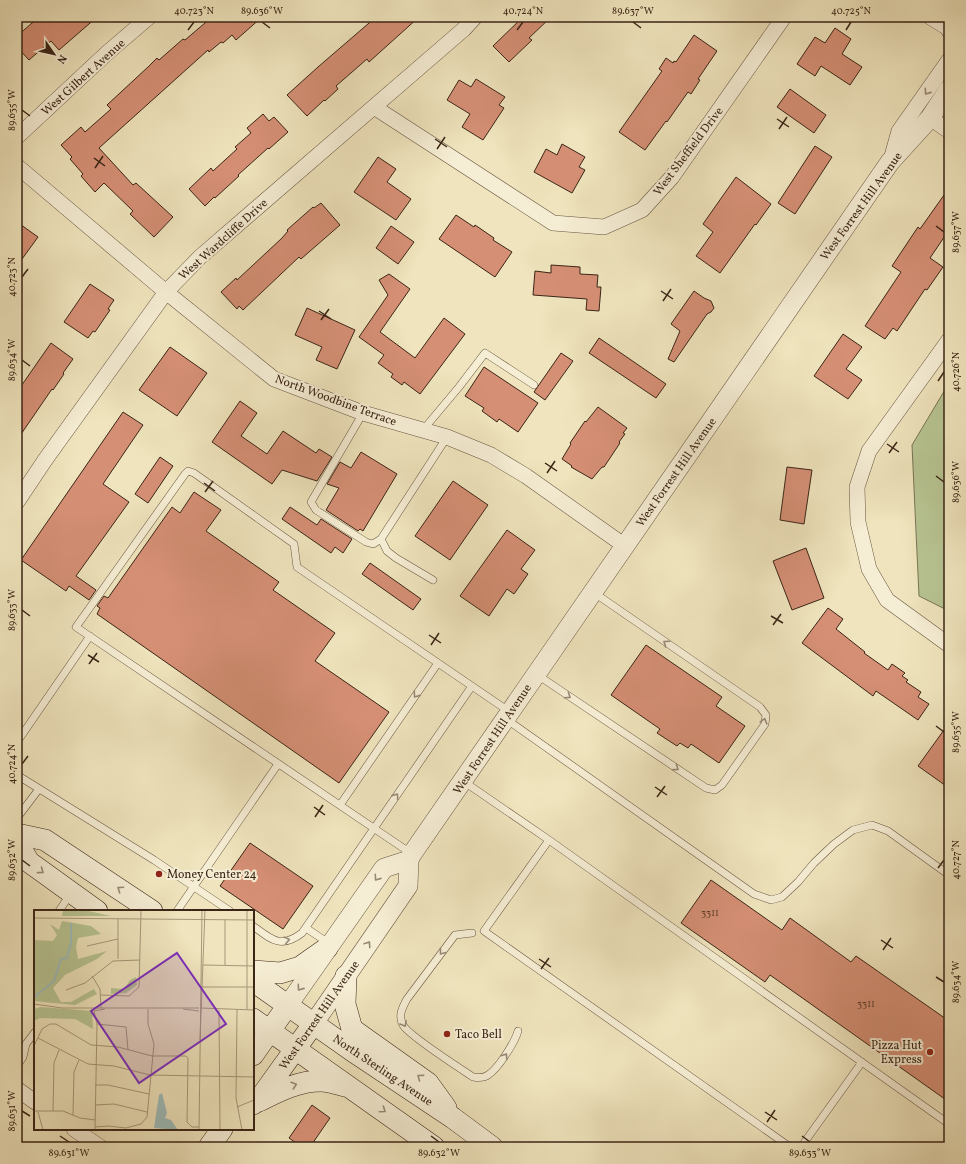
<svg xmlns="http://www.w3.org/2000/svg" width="966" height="1164" viewBox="0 0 966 1164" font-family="Vollkorn,serif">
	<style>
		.green { fill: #b7c492; stroke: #797454 }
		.building { fill: #d58f75; stroke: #3b2516 }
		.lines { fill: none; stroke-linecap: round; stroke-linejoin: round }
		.service-casing { stroke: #685540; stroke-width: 8 }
		.minor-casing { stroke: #685540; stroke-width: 16 }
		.tertiary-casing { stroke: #685540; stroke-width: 20 }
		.secondary-casing { stroke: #3b2516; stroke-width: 22 }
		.service { stroke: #f5edd4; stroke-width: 7 }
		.minor { stroke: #f5edd4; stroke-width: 15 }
		.tertiary { stroke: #f5edd4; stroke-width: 19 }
		.secondary { stroke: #f5edd4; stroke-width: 21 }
		.oneway { stroke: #988975 }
		.ticks { fill: none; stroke: #3b2516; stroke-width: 1.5 }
		.poi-dot { fill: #8f2418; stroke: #f5edd4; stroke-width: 1.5 }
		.labels { text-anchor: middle; stroke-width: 4; stroke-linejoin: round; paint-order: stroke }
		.number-label { font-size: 10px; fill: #62402e }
		.street-label { font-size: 12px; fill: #3b2516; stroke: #f5edd4 }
		.poi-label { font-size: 12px; fill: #3b2516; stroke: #f5edd4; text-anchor: start }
		.inset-river { fill: none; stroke: #9dbcbb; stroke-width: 2 }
		.inset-road { fill: none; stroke: #a7987a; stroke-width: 1 }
		.view { fill: #7b2cbf; fill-opacity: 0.15; stroke: #7b2cbf; stroke-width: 2 }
		.inset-edge { fill: none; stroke: #3b2516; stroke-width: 2 }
		.neatline { fill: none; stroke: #3b2516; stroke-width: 1.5 }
		.ticks-label { font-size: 10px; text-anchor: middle; fill: #3b2516 }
	</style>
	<rect width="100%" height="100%" fill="#efe4bd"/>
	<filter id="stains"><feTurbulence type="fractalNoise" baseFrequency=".005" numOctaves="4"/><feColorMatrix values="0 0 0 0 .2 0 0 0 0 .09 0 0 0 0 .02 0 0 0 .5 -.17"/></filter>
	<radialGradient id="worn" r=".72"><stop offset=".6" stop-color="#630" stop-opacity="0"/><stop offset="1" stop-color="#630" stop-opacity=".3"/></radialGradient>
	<!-- green -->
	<path class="green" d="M 949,383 L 949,611 L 919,596 L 912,445 Z"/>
	<!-- building -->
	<path class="building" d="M 39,17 L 97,17 L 59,50 L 51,41 L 29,60 L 17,47 L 17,36 Z
		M 212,17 L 262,17 L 236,40 L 232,35 L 223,43 L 221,42 L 209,52 L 208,50 L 99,148 L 133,185 L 136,183 L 173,217 L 154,237 L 130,214 L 133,211 L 104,183 L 95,192 L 81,176 L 83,174 L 70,159 L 72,157 L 61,145 L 81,127 L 85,132 L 111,109 L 107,105 L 148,67 L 157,58 L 159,60 L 183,39 L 185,40 Z
		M 376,17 L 419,17 L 369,62 L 367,59 L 336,86 L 338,89 L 325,101 L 324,100 L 307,116 L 287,95 L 318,67 Z
		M 523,17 L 551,17 L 529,38 L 532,40 L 509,62 L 493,46 Z
		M 835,28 L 851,39 L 842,54 L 862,67 L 850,85 L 821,66 L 815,76 L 797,64 L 815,37 L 825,43 Z
		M 694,35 L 717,51 L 698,79 L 700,80 L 691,94 L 688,92 L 667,122 L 666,121 L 645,150 L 619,132 L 662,71 L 659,69 L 666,58 L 673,63 L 674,61 L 676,62 Z
		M 476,79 L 505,97 L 499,105 L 504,108 L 483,140 L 462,127 L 470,114 L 447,100 L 459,80 L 471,87 Z
		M 790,89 L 826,115 L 814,133 L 777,107 Z
		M 263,114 L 269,121 L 274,117 L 288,132 L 269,149 L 268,148 L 238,175 L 239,176 L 215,198 L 214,197 L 205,206 L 189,189 L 211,168 L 213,171 L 237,149 L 235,147 L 251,133 L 247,128 Z
		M 562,144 L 585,157 L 579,167 L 585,170 L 572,193 L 534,172 L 546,149 L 557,155 Z
		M 815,146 L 832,157 L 795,214 L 778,203 Z
		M 378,157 L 396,169 L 387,182 L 411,199 L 396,220 L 354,192 Z
		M 736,177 L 771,204 L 756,225 L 755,224 L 720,273 L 696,256 L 713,232 L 703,224 Z
		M 949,188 L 949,230 L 930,258 L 943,267 L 927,290 L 925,289 L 897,331 L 893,328 L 885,339 L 865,326 L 901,272 L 892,266 L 918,227 L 920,229 Z
		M 321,203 L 340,225 L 301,259 L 299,257 L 243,310 L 239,306 L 237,309 L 221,292 L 236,278 L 237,280 L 282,238 L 288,231 L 287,230 L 313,207 L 314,208 Z
		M 456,215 L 474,227 L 475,225 L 494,238 L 493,240 L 512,252 L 495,277 L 439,239 Z
		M 17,222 L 38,237 L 17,266 Z
		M 391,226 L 414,242 L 398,264 L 376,248 Z
		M 551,265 L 580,267 L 580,274 L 598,275 L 597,287 L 601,287 L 599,311 L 586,310 L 587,299 L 533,295 L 535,271 L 551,273 Z
		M 389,274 L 410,289 L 380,332 L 415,358 L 444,318 L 465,334 L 420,394 L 404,382 L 402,385 L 391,377 L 393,374 L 378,363 L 384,355 L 359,337 L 388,295 L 379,280 Z
		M 90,284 L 114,300 L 108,309 L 110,310 L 95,332 L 93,331 L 88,338 L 64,322 Z
		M 694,291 L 704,298 L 711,301 L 714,308 L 711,312 L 707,314 L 674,362 L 668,359 L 680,331 L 671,324 Z
		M 307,308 L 355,330 L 337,369 L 316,360 L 322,347 L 295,335 Z
		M 843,334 L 862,347 L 846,369 L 862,380 L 848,399 L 814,376 Z
		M 599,338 L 666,384 L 656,398 L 589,353 Z
		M 51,343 L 73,359 L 63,373 L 64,374 L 53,390 L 52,389 L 17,440 L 17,392 Z
		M 170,347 L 207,373 L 177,416 L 139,390 Z
		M 561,353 L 573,361 L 545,400 L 534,392 Z
		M 484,367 L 538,403 L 518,432 L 499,419 L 497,422 L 482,411 L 484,408 L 465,396 Z
		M 240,401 L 257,413 L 241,436 L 267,454 L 283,431 L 316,453 L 319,449 L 332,457 L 317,481 L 282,470 L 272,484 L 212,442 Z
		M 598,407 L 627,428 L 623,433 L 625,434 L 619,442 L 620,443 L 604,467 L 602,467 L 592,479 L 571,467 L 572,466 L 562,459 L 571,444 L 570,443 L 585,421 L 586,422 Z
		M 123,412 L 143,425 L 103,484 L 129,502 L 76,576 L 96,590 L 89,600 L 69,586 L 66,591 L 21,560 Z
		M 361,452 L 397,474 L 363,531 L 360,529 L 358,531 L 326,510 L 339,488 L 327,484 L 340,462 L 351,468 Z
		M 160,457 L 173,466 L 148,503 L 135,494 Z
		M 787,467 L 812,470 L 804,524 L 780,520 Z
		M 453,481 L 488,505 L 450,560 L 415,536 Z
		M 194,492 L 221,510 L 206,531 L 279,582 L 273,590 L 335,633 L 315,661 L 389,712 L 339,783 L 97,614 L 100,608 L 97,606 L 104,596 L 108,598 L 172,507 L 180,513 Z
		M 290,507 L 317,525 L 321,519 L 352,539 L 343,553 L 335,547 L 331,553 L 282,519 Z
		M 507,530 L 535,550 L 521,569 L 528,574 L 514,594 L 507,589 L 489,616 L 460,596 Z
		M 806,548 L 824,598 L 792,610 L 773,561 Z
		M 370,563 L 421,599 L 413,610 L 362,574 Z
		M 828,608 L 843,619 L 836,629 L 865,652 L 864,653 L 888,670 L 892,664 L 905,673 L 902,676 L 908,680 L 906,682 L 921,692 L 918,697 L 929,704 L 918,720 L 876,691 L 873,696 L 802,643 Z
		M 646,645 L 722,697 L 716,706 L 745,726 L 719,763 L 691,744 L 688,748 L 680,743 L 677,746 L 657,733 L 660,729 L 611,695 Z
		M 949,723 L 949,788 L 918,766 Z
		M 250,843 L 313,886 L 283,929 L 220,886 Z
		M 711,880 L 782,930 L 790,918 L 851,962 L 856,956 L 949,1021 L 949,1102 L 770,975 L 765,982 L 681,923 Z
		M 312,1105 L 330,1118 L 310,1147 L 302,1147 L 289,1138 Z"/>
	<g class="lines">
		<!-- service casing -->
		<g class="service-casing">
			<path id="service" d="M 363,413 L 311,502 L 316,510 L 366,542 L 373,544 L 381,539 L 447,437
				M 423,430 L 459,387 L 485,353 L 534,385
				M 381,539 L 387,551 L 396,558 L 433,580
				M 536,674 L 706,788 L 715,790 L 722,785 L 765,724 L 766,715 L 760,707 L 593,592
				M 506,719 L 754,894 L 771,900 L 782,897 L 798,882 L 814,863 L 834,844 L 853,830 L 872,825 L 888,831 L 949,875
				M 17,742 L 90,636
				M 17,775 L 154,860 L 230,911
				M 463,781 L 549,840 L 949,1124
				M 340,805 L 438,663
				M 17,818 L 39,789
				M 549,840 L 484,931 L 790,1147
				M 412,854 L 76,627 L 185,474 L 188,471 L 194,473 L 294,544 L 297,567 L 510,712
				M 59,911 L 71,893
				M 177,911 L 278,764
				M 253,926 C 272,940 281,949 302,933 L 472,686
				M 306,928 L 330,944
				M 472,933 L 455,935 L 407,999 C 402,1008 398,1016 403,1025 C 408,1035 461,1069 473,1077 C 479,1078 484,1078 488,1075 C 498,1069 515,1042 518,1031
				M 17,1066 L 23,1057 L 26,1044 L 35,1032
				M 801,1147 L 862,1062"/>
		</g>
		<!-- minor casing -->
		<g class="minor-casing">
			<path id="minor" d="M 930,17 L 948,28 L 949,31
				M 374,107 L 553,223 L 604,227 L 642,210 L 672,177 L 784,17
				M 930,118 L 949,131
				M 17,137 L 107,53 L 149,17
				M 891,160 L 899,131 L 949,60
				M 17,166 L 166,292 L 274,379 L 363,413 L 447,437 L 491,455 L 526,476 L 625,546
				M 949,340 L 869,451 L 857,487 L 858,522 L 869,569 L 887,600 L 949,645
				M 17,502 L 45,460 L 166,292 L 200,257 L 464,29 L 475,17
				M 17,1089 L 35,1102
				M 74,1129 L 100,1147"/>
		</g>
		<!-- tertiary casing -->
		<g class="tertiary-casing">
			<path id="tertiary" d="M 288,1005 L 384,868 L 409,860
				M 314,1023 L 408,886 L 409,860 L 412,854 L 890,162 L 930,118 L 949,89"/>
		</g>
		<!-- secondary casing -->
		<g class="secondary-casing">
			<path id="secondary" d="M 17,834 L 45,840 L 152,911
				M 17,842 L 29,862 L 97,911
				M 253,971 L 280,973 L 300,967 L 327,948
				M 346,976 L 345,1004 L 352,1029 L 428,1083 L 446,1108
				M 253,981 L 351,1050 L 453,1118 L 492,1147
				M 253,1019 L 434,1147
				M 253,1055 L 288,1005
				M 259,1101 C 279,1091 298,1081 321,1081 C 329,1081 337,1084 345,1086
				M 253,1104 L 258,1101 L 314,1023
				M 209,1147 L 222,1129"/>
		</g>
		<!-- service -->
		<use href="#service" class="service"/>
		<!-- minor -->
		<use href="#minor" class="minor"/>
		<!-- tertiary -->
		<use href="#tertiary" class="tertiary"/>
		<!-- secondary -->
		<use href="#secondary" class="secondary"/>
	</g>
	<!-- one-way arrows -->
	<defs><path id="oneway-chevron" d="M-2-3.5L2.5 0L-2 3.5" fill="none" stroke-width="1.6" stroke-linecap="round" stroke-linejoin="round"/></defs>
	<g class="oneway">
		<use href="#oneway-chevron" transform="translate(927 92) rotate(125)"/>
		<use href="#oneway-chevron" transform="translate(666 643) rotate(-145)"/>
		<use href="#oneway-chevron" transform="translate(416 695) rotate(125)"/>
		<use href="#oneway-chevron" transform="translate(568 696) rotate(34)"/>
		<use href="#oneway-chevron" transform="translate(764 721) rotate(-75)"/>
		<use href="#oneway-chevron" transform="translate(676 768) rotate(34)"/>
		<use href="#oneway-chevron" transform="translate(396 796) rotate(-55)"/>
		<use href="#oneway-chevron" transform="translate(41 871) rotate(36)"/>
		<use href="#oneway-chevron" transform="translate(377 878) rotate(125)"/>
		<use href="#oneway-chevron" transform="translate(120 889) rotate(-146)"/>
		<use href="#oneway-chevron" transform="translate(287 940) rotate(-12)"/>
		<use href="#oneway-chevron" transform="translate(368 944) rotate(-56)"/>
		<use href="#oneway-chevron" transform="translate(442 952) rotate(127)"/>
		<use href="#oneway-chevron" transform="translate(300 988) rotate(125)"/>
		<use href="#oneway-chevron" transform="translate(404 1024) rotate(60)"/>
		<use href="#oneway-chevron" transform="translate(505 1056) rotate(-56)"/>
		<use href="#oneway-chevron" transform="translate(420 1077) rotate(-144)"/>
		<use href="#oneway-chevron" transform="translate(294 1085) rotate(-18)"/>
		<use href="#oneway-chevron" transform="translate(383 1110) rotate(35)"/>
	</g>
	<!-- ticks -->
	<path class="ticks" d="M 262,22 L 270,28M 633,22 L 641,28M 188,30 L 194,22M 517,30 L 523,22M 846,30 L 851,22M 22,110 L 30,116M 777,119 L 789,127M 779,129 L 787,117M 435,139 L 447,147M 437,149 L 445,137M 94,158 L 105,166M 95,168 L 103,156M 936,226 L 944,232M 22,277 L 28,269M 661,291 L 673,299M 663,301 L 671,289M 319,311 L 331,319M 321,320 L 329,309M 22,360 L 30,366M 938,381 L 944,372M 887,444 L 899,452M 889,453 L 897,442M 545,463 L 557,471M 547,473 L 555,461M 936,476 L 944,482M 204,483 L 215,491M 205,492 L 213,481M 22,610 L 30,616M 771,616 L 783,623M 773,625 L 781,614M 429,635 L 441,643M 431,645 L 439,633M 88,655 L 99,662M 89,664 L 97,653M 936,726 L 944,732M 22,764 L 28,756M 655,787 L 667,795M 657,797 L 665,786M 314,807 L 325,815M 315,817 L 323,805M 22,860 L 30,866M 938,868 L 944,860M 881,940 L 893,948M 883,950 L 891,938M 539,959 L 551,967M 541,969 L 549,958M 936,977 L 944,982M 22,1111 L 30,1116M 765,1112 L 777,1120M 767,1122 L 775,1110M 60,1136 L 69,1142M 431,1136 L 439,1142M 802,1136 L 810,1142"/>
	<!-- markers -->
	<g class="poi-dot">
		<circle cx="159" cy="874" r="4"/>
		<circle cx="447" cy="1034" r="4"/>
		<circle cx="930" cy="1052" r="4"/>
	</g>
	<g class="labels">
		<!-- number labels -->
		<g class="number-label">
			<text x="710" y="916">3311</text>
			<text x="866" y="1007">3311</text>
		</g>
		<!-- street labels -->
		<g class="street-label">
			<text transform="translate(83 77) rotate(-42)" y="4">West Gilbert Avenue</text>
			<text transform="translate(688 151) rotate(-53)" y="4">West Sheffield Drive</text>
			<text transform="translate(861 206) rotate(-54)" y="4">West Forrest Hill Avenue</text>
			<text transform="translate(223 239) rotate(-42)" y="4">West Wardcliffe Drive</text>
			<text transform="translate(336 400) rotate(20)" y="4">North Woodbine Terrace</text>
			<text transform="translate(676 472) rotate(-55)" y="4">West Forrest Hill Avenue</text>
			<text transform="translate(492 739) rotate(-56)" y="4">West Forrest Hill Avenue</text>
			<text transform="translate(319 1015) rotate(-55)" y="4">West Forrest Hill Avenue</text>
			<text transform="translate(383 1070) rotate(34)" y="4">North Sterling Avenue</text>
		</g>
		<!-- poi labels -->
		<g class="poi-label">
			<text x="167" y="878">Money Center 24</text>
			<text x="455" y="1038">Taco Bell</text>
			<text x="922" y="1049" text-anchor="end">Pizza Hut<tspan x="922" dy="14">Express</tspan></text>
		</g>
	</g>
	<!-- overview -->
	<g transform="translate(34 910)">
		<rect width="220" height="220" fill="#efe4bd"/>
		<path d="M 29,0 L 50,0 L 77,6 L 28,6 ZM 28,11 L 57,16 L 67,24 L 44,28 L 42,37 L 44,49 L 73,41 L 63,49 L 31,65 L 19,78 L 27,92 L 37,92 L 60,79 L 63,84 L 41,95 L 0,91 L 0,30 L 19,31 L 23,25 L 16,14 L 25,20 ZM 102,67 L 103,75 L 92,83 L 77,84 L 77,78 L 90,79 L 96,70 ZM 7,97 L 58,101 L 59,119 L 41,109 L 6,108 L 0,111 L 0,99 Z" fill="#b7c492"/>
		<path d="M 128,183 L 133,203 L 131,208 L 137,210 L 144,220 L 120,218 L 125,185 Z" fill="#9dbcbb"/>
		<path class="inset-river" d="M 0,87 L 20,71 L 27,49 L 33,48 L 37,33 L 37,13"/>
		<path class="inset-road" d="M 213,0 L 213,99M 0,8 L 220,10M 84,9 L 84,49M 53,36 L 84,29M 169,55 L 220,56M 191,55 L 191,9M 58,66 L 66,79 L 67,98M 167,77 L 220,77M 32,80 L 51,73 L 79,51 L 106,50M 67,85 L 95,86 L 105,77 L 107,0M 0,94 L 28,98 L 165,98M 167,98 L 220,100M 149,99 L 165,101M 185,100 L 186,220M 203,100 L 202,188 L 208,220M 63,114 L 92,117 L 94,140M 220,121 L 220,179M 4,128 L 54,154 L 80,156 L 116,165 L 220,167M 166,130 L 171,0M 0,136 L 8,119 L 16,114 L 22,114 L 57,135 L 84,137 L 118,146 L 152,146 L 154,148 L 153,212 L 158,217 L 165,217M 61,175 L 74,175 L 115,184M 61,195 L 80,194 L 113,202M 203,197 L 220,190M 0,201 L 29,201 L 46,208 L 61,210M 19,201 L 20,153 L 25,140M 4,202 L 9,220M 39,205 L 40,162 L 45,150M 61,217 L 74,216 L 92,218 L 107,214 L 113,207 L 120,134 L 114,114 L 114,99M 61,220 L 63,114 L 60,101 L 71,99M 165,220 L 168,0"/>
		<path class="view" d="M 143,43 L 192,114 L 105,173 L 57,101 Z"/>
		<rect width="220" height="220" class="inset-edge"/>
	</g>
	<!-- margin -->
	<rect width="966" height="1164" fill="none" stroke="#efe4bd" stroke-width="44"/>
	<!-- north arrow -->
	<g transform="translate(54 54) rotate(124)" stroke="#f5edd4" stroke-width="3" paint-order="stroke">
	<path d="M0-3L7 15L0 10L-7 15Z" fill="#3b2516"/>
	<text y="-6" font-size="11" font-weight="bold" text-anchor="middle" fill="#3b2516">N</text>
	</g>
	<rect x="22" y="22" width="922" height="1120" class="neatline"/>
	<g class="ticks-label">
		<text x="194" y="14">40.723°N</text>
		<text x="262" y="14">89.636°W</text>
		<text x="523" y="14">40.724°N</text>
		<text x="633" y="14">89.637°W</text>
		<text x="851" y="14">40.725°N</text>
		<text transform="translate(11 110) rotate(-90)" y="4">89.635°W</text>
		<text transform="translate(955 232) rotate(-90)" y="4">89.637°W</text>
		<text transform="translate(11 277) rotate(-90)" y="4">40.723°N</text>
		<text transform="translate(11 360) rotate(-90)" y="4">89.634°W</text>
		<text transform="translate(955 372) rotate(-90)" y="4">40.726°N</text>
		<text transform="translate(955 482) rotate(-90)" y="4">89.636°W</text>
		<text transform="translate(11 610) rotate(-90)" y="4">89.633°W</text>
		<text transform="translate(955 732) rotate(-90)" y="4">89.635°W</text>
		<text transform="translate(11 764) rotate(-90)" y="4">40.724°N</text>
		<text transform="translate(955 860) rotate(-90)" y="4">40.727°N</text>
		<text transform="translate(11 860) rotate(-90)" y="4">89.632°W</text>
		<text transform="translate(955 982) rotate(-90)" y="4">89.634°W</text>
		<text transform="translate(11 1111) rotate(-90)" y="4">89.631°W</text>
		<text x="69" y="1156">89.631°W</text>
		<text x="439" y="1156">89.632°W</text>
		<text x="810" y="1156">89.633°W</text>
	</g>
	<rect width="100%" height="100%" filter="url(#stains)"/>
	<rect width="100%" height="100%" fill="url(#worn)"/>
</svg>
